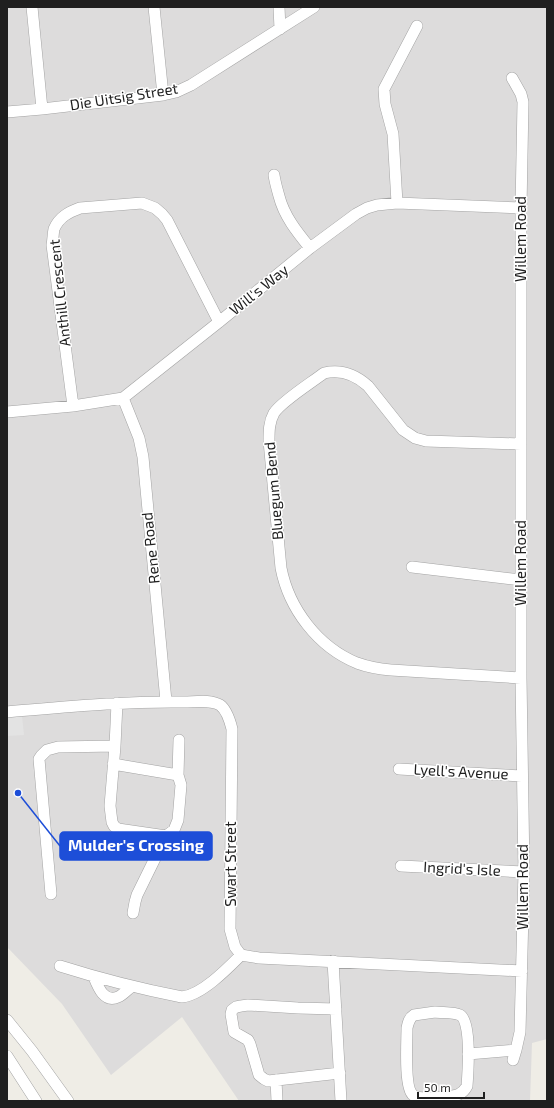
<svg xmlns="http://www.w3.org/2000/svg" width="554" height="1108" viewBox="0 0 554 1108" font-family="'Exo 2',sans-serif">
	<style>
		.residential { fill: #dddcdc }
		.parking { fill: #e3e3e3 }
		.lines { fill: none; stroke-linecap: round; stroke-linejoin: round }
		.minor-casing { stroke: #a3a3a3; stroke-width: 12 }
		.minor { stroke: #fff; stroke-width: 11 }
		.labels { text-anchor: middle; stroke-width: 3; stroke-linejoin: round; paint-order: stroke }
		.street-label { font-size: 15px; fill: #1f1f1f; stroke: #fff }
		.leader { fill: none; stroke: #1d4ed8; stroke-width: 1.5 }
		.callout-dot { fill: #1d4ed8; stroke: #fff; stroke-width: 1.5 }
		.callout { fill: #1d4ed8; stroke: #1d4ed8; stroke-width: 1.5 }
		.callout-label { font-size: 16px; text-anchor: middle; font-weight: bold; fill: #fff }
	</style>
	<rect width="100%" height="100%" fill="#efede6"/>
	<!-- residential -->
	<path class="residential" d="M 7,7 L 547,7 L 547,1039 L 532,1043 L 530,1101 L 239,1101 L 182,1017 L 111,1075 L 62,1004 L 7,947 Z"/>
	<!-- parking -->
	<path class="parking" d="M 22,716 L 24,735 L 7,736 L 7,717 Z"/>
	<g class="lines">
		<!-- minor casing -->
		<g class="minor-casing">
			<path id="minor" d="M 32,7 L 42,109
				M 154,7 L 163,95
				M 279,7 L 280,29
				M 512,78 L 521,94 L 523,102 L 521,208 L 521,678 L 524,872 L 520,1032 L 516,1050 L 513,1060
				M 7,112 L 42,109 L 163,95 L 176,92 L 191,85 L 314,7
				M 274,175 C 275,182 277,189 279,196 C 284,216 297,232 310,248
				M 397,203 L 393,134 L 385,104 L 384,89 L 417,26
				M 123,398 L 139,438 L 143,457 L 166,701
				M 73,406 L 52,245 C 53,240 53,234 54,229 C 59,217 69,212 80,208 L 142,203 L 155,208 L 162,214 L 167,220 L 219,322
				M 7,412 L 73,406 L 123,398 L 219,322 L 310,248 L 356,214 L 367,208 L 377,205 L 397,203 L 521,208
				M 521,444 L 426,441 L 415,438 L 403,430 L 368,386 C 356,375 341,369 324,373 C 311,383 282,401 274,413 C 269,422 269,431 269,441 L 281,568 C 289,609 318,647 357,663 C 368,667 379,669 391,670 L 521,678
				M 412,567 L 521,580
				M 117,703 L 115,746 L 110,806 L 112,822 L 114,826 L 118,829 L 166,836
				M 7,712 C 66,707 125,701 184,702 C 195,702 210,699 220,705 C 227,710 230,721 232,729 L 230,929 L 235,947 L 241,955 L 259,958 L 522,971
				M 113,764 L 178,775 L 181,785 L 178,820 L 174,830 L 166,836 L 137,895 L 135,902 L 133,913
				M 399,769 L 522,776
				M 178,775 L 179,740
				M 401,866 L 524,872
				M 51,894 L 39,759 L 41,756 L 47,750 L 58,747 L 115,746
				M 333,961 L 341,1101
				M 60,966 C 101,979 141,989 182,997 C 202,995 228,968 241,955
				M 94,977 C 98,987 104,1003 118,997 C 123,995 127,990 131,987
				M 336,1009 L 298,1008 L 248,1005 L 241,1006 L 236,1007 L 232,1010 L 231,1014 L 234,1032 L 248,1040 L 250,1044 L 259,1075 L 264,1079 L 268,1081 L 340,1073
				M 435,1012 C 442,1013 454,1012 460,1015 C 472,1021 468,1073 467,1086 C 462,1096 454,1096 443,1097 C 436,1097 419,1100 413,1095 C 404,1088 407,1041 407,1028 C 408,1023 409,1018 414,1015 Z
				M 7,1020 L 32,1051 L 68,1101
				M 468,1054 L 516,1050
				M 7,1056 L 36,1101
				M 276,1080 L 277,1101"/>
		</g>
		<!-- minor -->
		<use href="#minor" class="minor"/>
	</g>
	<g class="labels">
		<!-- street labels -->
		<g class="street-label">
			<text transform="translate(124 97) rotate(-9)" y="5">Die Uitsig Street</text>
			<text transform="translate(521 239) rotate(-90)" y="5">Willem Road</text>
			<text transform="translate(259 290) rotate(-39)" y="5">Will's Way</text>
			<text transform="translate(60 293) rotate(-96)" y="5">Anthill Crescent</text>
			<text transform="translate(274 491) rotate(-95)" y="5">Bluegum Bend</text>
			<text transform="translate(151 548) rotate(-96)" y="5">Rene Road</text>
			<text transform="translate(521 563) rotate(-90)" y="5">Willem Road</text>
			<text transform="translate(461 772) rotate(3)" y="5">Lyell's Avenue</text>
			<text transform="translate(231 864) rotate(-90)" y="5">Swart Street</text>
			<text transform="translate(462 869) rotate(3)" y="5">Ingrid's Isle</text>
			<text transform="translate(523 887) rotate(-90)" y="5">Willem Road</text>
		</g>
	</g>
	<!-- callouts -->
	<path class="leader" d="M18 793L60 846"/>
	<circle class="callout-dot" cx="18" cy="793" r="4"/>
	<rect class="callout" x="60" y="832" width="152" height="28" rx="4"/>
	<g class="callout-label">
		<text x="136" y="851">Mulder's Crossing</text>
	</g>
	<!-- border -->
	<rect width="554" height="1108" fill="none" stroke="#1f1f1f" stroke-width="16"/>
	<!-- scale -->
	<path d="M418 1092v6h66v-6" fill="none" stroke="#1f1f1f" stroke-width="2"/>
	<text x="424" y="1092" font-size="12" fill="#1f1f1f" stroke="#ffffff" stroke-width="3" paint-order="stroke">50 m</text>
</svg>
